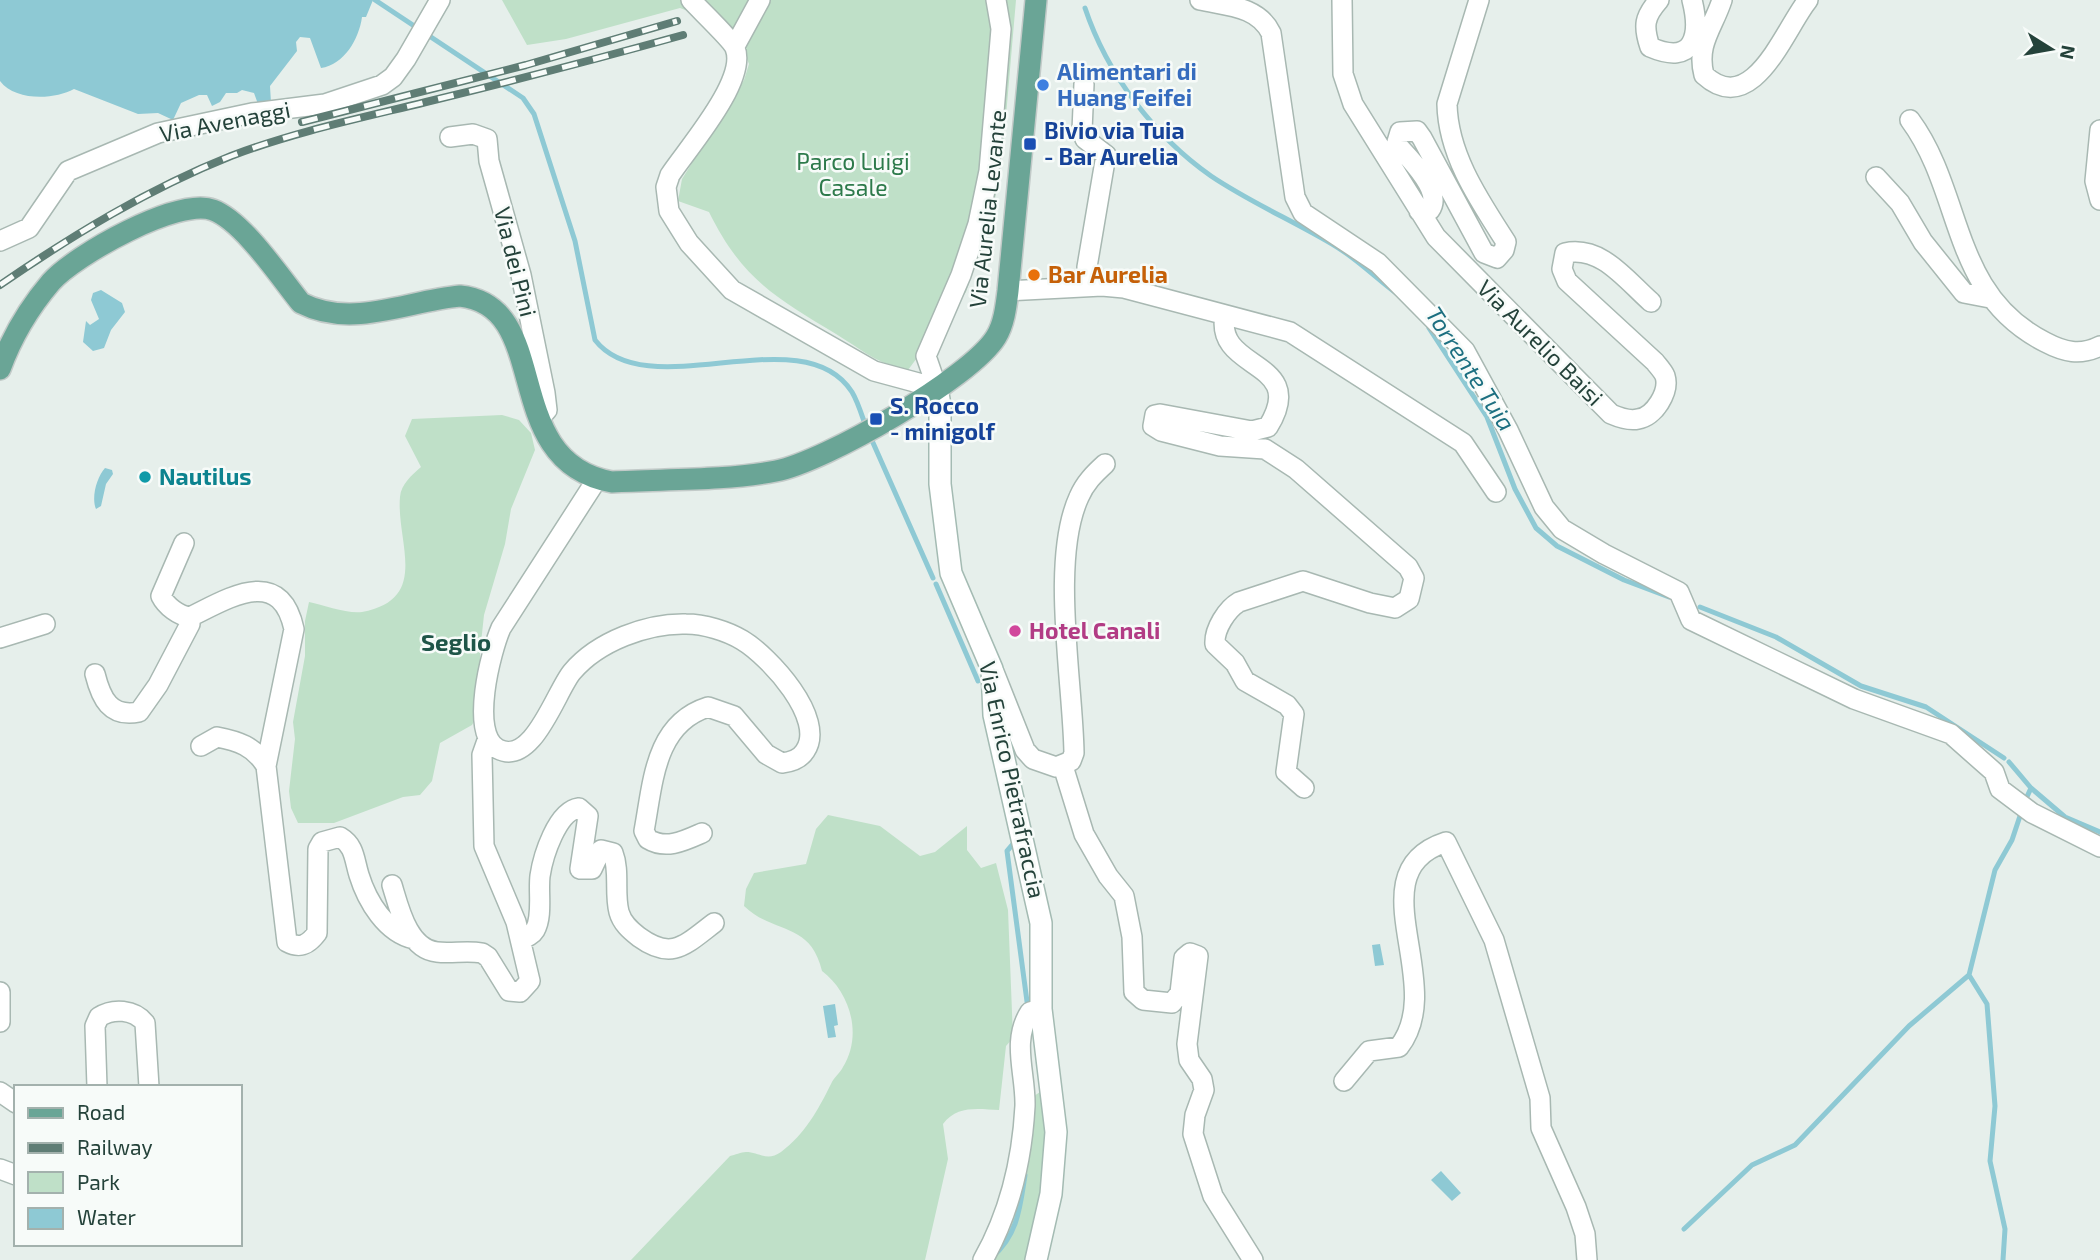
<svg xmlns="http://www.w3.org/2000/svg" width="2100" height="1260" viewBox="0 0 2100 1260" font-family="'Exo 2',sans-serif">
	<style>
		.green { fill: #bfe0c8 }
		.water { fill: #8ec9d4 }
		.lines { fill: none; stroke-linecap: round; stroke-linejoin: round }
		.stream { stroke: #8ec9d4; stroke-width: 5 }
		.street-casing { stroke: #a8b8b2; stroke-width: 22 }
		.secondary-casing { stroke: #a4bbb3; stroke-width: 24 }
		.primary-casing { stroke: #c2cac8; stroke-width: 24 }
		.street { stroke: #fff; stroke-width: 19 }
		.secondary { stroke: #fff; stroke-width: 21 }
		.primary { stroke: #6aa596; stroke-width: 21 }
		.rail-casing { stroke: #5f7d75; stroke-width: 8 }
		.rail { stroke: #f7fbf9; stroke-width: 5; stroke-dasharray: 16; stroke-linecap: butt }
		.shop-dot { fill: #3f7fe0; stroke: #f7fbf9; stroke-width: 2.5 }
		.transit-dot { fill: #1a4fb4; stroke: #f7fbf9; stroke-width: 2.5 }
		.food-dot { fill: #e8710a; stroke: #f7fbf9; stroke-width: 2.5 }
		.culture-dot { fill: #0f9aa8; stroke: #f7fbf9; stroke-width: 2.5 }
		.hotel-dot { fill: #d1479c; stroke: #f7fbf9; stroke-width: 2.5 }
		.labels { text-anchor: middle; stroke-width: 5; stroke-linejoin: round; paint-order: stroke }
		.shop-label { font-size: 23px; font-weight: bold; fill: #366cbe; stroke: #f7fbf9; text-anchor: start }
		.street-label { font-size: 23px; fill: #24423a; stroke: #f7fbf9 }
		.transit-label { font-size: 23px; font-weight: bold; fill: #164399; stroke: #f7fbf9; text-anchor: start }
		.park-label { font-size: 23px; fill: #2d7a4b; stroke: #f7fbf9 }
		.food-label { font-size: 23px; font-weight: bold; fill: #c56008; stroke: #f7fbf9; text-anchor: start }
		.culture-label { font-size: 23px; font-weight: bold; fill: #0d838f; stroke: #f7fbf9; text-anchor: start }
		.hotel-label { font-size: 23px; font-weight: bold; fill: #b23c85; stroke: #f7fbf9; text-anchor: start }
		.water-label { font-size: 24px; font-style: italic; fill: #1c6f80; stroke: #f7fbf9 }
		.neighbourhood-label { font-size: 24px; font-weight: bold; fill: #1f5548; stroke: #f7fbf9 }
	</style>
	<rect width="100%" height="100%" fill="#e6efeb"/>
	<!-- green -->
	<path class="green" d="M 502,0 L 1016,0 L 1004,139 L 993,213 L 966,292 L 908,370 C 875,363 864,351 836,334 C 775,297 742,279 709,212 L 678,201 L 682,179 L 744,80 L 749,64 L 742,47 L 727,26 L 680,8 L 566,39 L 527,45 Z
		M 502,415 L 519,420 L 531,433 L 535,450 L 511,509 L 505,544 L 484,615 L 480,652 L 481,709 L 472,725 L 440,743 L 432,781 L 420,795 L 403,797 L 334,823 L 298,823 L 291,808 L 289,791 L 295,739 L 293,722 L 305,656 L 305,621 L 309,602 C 324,605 347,614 362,612 C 431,599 396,542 400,497 C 401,484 412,475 421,467 L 405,436 L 412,419 Z
		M 828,815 L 880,826 L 920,856 L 935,852 L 967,826 L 967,850 L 981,868 L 996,863 L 1008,910 L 1013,1038 L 1006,1046 L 999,1110 C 978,1109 957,1105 943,1124 L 948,1159 L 925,1260 L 631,1260 L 730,1156 C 735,1155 741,1152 746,1152 C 759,1152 767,1162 781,1152 C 805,1134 818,1110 831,1084 C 834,1077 840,1073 843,1067 C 863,1035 850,992 822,971 C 810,921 774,935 744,906 L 746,889 L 754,873 L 806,864 L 816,829 Z
		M 1040,1092 L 1047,1099 L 1051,1146 L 1029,1260 L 988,1260 L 1031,1098 Z"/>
	<!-- water -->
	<path class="water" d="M 0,0 L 373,0 L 366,17 L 362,17 C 359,39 344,65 321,68 L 310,38 L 300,37 L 296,42 L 297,51 L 270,86 L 271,103 L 258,104 L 254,93 L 242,90 L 237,93 L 226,93 L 220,102 L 212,106 L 207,95 L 199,95 L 181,103 L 173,120 L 158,113 L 138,114 L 74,89 C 54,100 15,101 0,81 Z
		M 101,290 L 122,303 L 125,312 L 111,330 L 104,348 L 93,351 L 83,342 L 86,321 L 90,325 L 99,319 L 91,300 L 93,293 Z
		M 105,468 L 112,470 L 113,474 L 106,484 L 101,506 L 96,509 C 91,497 97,477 105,468 Z
		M 1380,944 L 1384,965 L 1375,966 L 1372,945 Z
		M 835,1004 L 838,1025 L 834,1026 L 836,1037 L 828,1038 L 823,1006 Z
		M 1441,1171 L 1461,1193 L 1452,1201 L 1431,1180 Z"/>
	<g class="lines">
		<!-- stream -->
		<path class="stream" d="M 375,0 L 523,98 L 534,114 L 575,241 L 595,340 C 648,408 803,315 852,392 C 858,402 862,416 866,427
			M 1085,8 C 1107,74 1154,136 1211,176 C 1251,203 1296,222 1337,247 C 1358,260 1376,278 1396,293
			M 1429,328 L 1487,417 L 1515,489 L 1536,528 L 1557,546 L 1624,580 L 1669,597
			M 870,436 L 933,578
			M 936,584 L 978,681
			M 1700,607 L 1776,637 L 1861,686 L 1926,707 L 2004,758
			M 2009,762 L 2031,788 L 2065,817 L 2100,832
			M 2025,801 L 2031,788
			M 1013,844 L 1007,851 L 1028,1009
			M 1969,975 L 1987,1004 L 1995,1106 L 1990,1161 L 2005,1229 L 2003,1260
			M 1684,1229 L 1752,1165 L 1795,1145 L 1909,1026 L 1969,975 L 1995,870 L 2012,840 L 2022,810
			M 992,1257 C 1018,1235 1020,1207 1025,1175"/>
		<!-- street casing -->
		<g class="street-casing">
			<path id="street" d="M 691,0 C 700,10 732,40 735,48 C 748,80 688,148 670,175 L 666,187 L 669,211 L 689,243 L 732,290 L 874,371 L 937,388
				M 1200,0 C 1227,6 1258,6 1271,33 L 1295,197 L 1303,213 L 1378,263 L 1465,351 L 1508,430 L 1544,507 L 1562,529 L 1604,554 L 1679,592 L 1691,620 L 1854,699 L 1951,734 L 1994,772 L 2000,789 L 2032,813 L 2100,847
				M 1342,0 L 1343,74 L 1353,104 L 1436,237 L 1611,414 C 1618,417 1630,421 1638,419 C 1654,417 1670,392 1665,376 C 1663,371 1658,366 1655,362 L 1567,281 L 1562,269 L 1565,253 C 1601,245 1626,280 1651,302
				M 1659,0 C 1644,17 1643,26 1650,47 C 1694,66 1701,36 1692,0
				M 1722,0 C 1713,28 1696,44 1704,75 C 1753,120 1785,28 1808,0
				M 735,46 L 760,0
				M 1084,84 L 1082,131 L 1085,139 L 1106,155 L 1087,267 L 1088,278 L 1102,286
				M 1910,120 C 1964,193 1950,294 2045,342 C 2064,352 2080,356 2100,346
				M 2100,130 L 2095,181 L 2100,200
				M 450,137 L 473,134 L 487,139 L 489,161 L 521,275 L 545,393 L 547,410 L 539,419
				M 1876,177 L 1900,203 L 1923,242 L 1964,293 L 1990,298
				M 1419,211 L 1430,210 C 1443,192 1411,160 1399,147 L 1397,142 L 1400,132 L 1417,131 L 1422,138 L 1484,253 L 1497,258 L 1504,250 L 1506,242 C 1479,200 1448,155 1447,104 L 1479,0
				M 0,241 L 29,228 L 68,171 L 158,133 L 252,113 L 325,104 L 382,85 L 393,77 L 406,59 L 440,0
				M 1008,291 L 1102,286 L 1124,288 L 1290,332 L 1463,443 L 1496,492
				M 1225,315 C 1214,372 1310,359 1268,427 L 1252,431 L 1160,414 L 1155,415 L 1153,426 L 1161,431 L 1220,446 L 1265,449 L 1296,469 L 1408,567 L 1414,578 L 1409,599 L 1395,608 L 1370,603 L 1303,581 L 1239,602 C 1227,609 1214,629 1215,644 L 1235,663 L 1245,681 L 1287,705 L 1294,714 L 1286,772 L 1304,788
				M 937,388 L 926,356 L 961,275 L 978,224 L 989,171 L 1001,29 L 996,0
				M 597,479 L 501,628 C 491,651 469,734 498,749 C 533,767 556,691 572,672 C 598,641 648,623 686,624 C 704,624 727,631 742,640 C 769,656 827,719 805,751 C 800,759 791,762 782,763 L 766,754 L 734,716 L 708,707 C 654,724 653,784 644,831 L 648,839 C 666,850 684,841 702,833
				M 184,543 L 161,596 C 166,606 179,616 190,617 C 229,598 280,565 294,629 L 266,766
				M 0,638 L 45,624
				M 994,672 L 1025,750 L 1033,759 L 1056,767 L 1071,761 L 1074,753 C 1073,683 1050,560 1079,497 C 1085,483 1094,474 1105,464
				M 95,674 C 101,698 110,718 139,712 L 158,685 L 190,624 L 190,617
				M 201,746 L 217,737 C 238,741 254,746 266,766 L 287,942 C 300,949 308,945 317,933 L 318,849 L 322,842 L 340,837 C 355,846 354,859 359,875 C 367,901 386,933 414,939
				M 1063,766 L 1084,834 L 1108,876 L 1124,896 L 1132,937 L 1134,992 L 1143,1000 L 1172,1003 L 1180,993 L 1184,958 L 1190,953 L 1198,956 L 1187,1044 L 1189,1060 L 1202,1079 L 1204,1090 L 1195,1115 L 1193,1134 L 1213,1196 L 1253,1260
				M 392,885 C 399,908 408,949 437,952 C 452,954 466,950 482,953 L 488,957 L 509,991 L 520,992 L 530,981 L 516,922 L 484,846 L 482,755 L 488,738
				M 522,939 C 527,937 532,935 535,930 C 543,916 538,892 540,876 C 543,856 557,811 579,808 L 588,816 L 580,869 L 592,869 L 601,850 L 613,853 C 620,871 614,893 619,912 C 622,923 630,930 639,937 C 672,961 685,945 714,923
				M 0,992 L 0,1022
				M 1344,1081 L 1369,1051 L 1399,1047 C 1449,983 1354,872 1446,842 L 1494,940 L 1540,1098 L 1541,1128 L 1576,1207 L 1585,1234 L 1587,1260
				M 97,1087 L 95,1026 L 99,1017 C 113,1008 134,1009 145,1023 L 149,1087
				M 0,1092 L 16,1103
				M 0,1169 L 16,1175
				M 983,1260 C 1010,1212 1022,1162 1025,1106 C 1026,1074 1011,1041 1030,1012 L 1041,1009"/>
		</g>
		<!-- secondary casing -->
		<g class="secondary-casing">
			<path id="secondary" d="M 937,388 L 940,405 L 940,484 L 951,573 L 992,669 L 994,715 L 1041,923 L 1041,1009 L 1056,1132 L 1051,1194 L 1036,1260"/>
		</g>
		<!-- primary casing -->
		<g class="primary-casing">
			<path id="primary" d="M 0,369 C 12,336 28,309 51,282 C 75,255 178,197 213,210 C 243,221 280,277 301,303 C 352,329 406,301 460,296 C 555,306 497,461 612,482 C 666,479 723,481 776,471 C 824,462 971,378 996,337 C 1004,324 1006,307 1008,291 L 1036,0"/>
		</g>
		<!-- street -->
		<use href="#street" class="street"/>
		<!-- secondary -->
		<use href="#secondary" class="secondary"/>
		<!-- primary -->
		<use href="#primary" class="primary"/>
		<!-- rail casing -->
		<g class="rail-casing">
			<path id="rail" d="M 302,122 L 526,65 L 677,21
				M 0,285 C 73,235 148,189 231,156 C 294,132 361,118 426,102 C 512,81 597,59 683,35"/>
		</g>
		<!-- rail -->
		<use href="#rail" class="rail"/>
	</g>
	<!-- markers -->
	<circle class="shop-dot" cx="1043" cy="85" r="7"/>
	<g class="transit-dot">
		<rect x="1023" y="137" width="14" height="14" rx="3.5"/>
		<rect x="869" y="412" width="14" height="14" rx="3.5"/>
	</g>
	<circle class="food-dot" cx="1034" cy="275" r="7"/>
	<circle class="culture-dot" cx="145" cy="477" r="7"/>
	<circle class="hotel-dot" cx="1015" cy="631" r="7"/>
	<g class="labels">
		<!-- shop labels -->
		<g class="shop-label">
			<text x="1057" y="80">Alimentari di<tspan x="1057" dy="26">Huang Feifei</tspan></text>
		</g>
		<!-- street labels -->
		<g class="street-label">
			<text transform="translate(225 122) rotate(-11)" y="8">Via Avenaggi</text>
			<text transform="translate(988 209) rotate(-84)" y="8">Via Aurelia Levante</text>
			<text transform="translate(515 262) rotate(76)" y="8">Via dei Pini</text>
			<text transform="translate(1540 343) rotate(45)" y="8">Via Aurelio Baisi</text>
			<text transform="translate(1012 780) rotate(78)" y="8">Via Enrico Pietrafraccia</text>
		</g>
		<!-- transit labels -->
		<g class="transit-label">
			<text x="1044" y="139">Bivio via Tuia<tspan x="1044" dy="26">- Bar Aurelia</tspan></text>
			<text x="890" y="414">S. Rocco<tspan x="890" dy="26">- minigolf</tspan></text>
		</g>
		<!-- park labels -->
		<g class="park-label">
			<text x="853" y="170">Parco Luigi<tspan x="853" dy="26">Casale</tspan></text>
		</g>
		<!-- food labels -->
		<g class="food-label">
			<text x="1048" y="283">Bar Aurelia</text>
		</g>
		<!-- culture labels -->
		<g class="culture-label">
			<text x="159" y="485">Nautilus</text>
		</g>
		<!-- hotel labels -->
		<g class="hotel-label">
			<text x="1029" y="639">Hotel Canali</text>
		</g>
		<!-- water labels -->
		<g class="water-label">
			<text transform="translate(1470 369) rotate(57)" y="8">Torrente Tuia</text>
		</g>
		<!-- neighbourhood labels -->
		<g class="neighbourhood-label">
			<text x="456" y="651">Seglio</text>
		</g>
	</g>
	<!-- legend -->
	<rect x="14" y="1085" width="228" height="161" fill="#f7fbf9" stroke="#a3b1ad" stroke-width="2"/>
	<rect x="28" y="1108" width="35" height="10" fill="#6aa596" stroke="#a3b1ad" stroke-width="2"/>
	<text x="77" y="1120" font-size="21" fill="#24423a">Road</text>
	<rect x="28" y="1143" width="35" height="10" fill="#5f7d75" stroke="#a3b1ad" stroke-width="2"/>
	<text x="77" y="1155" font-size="21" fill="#24423a">Railway</text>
	<rect x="28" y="1172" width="35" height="21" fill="#bfe0c8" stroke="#a3b1ad" stroke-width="2"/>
	<text x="77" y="1190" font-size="21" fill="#24423a">Park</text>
	<rect x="28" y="1208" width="35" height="21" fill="#8ec9d4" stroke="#a3b1ad" stroke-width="2"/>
	<text x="77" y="1225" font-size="21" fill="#24423a">Water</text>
	<!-- north arrow -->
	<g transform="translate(2051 49) rotate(101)" stroke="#f7fbf9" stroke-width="5" paint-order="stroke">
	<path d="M0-5L12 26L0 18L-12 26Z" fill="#24423a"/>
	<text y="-10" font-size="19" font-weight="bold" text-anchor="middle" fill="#24423a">N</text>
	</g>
</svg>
